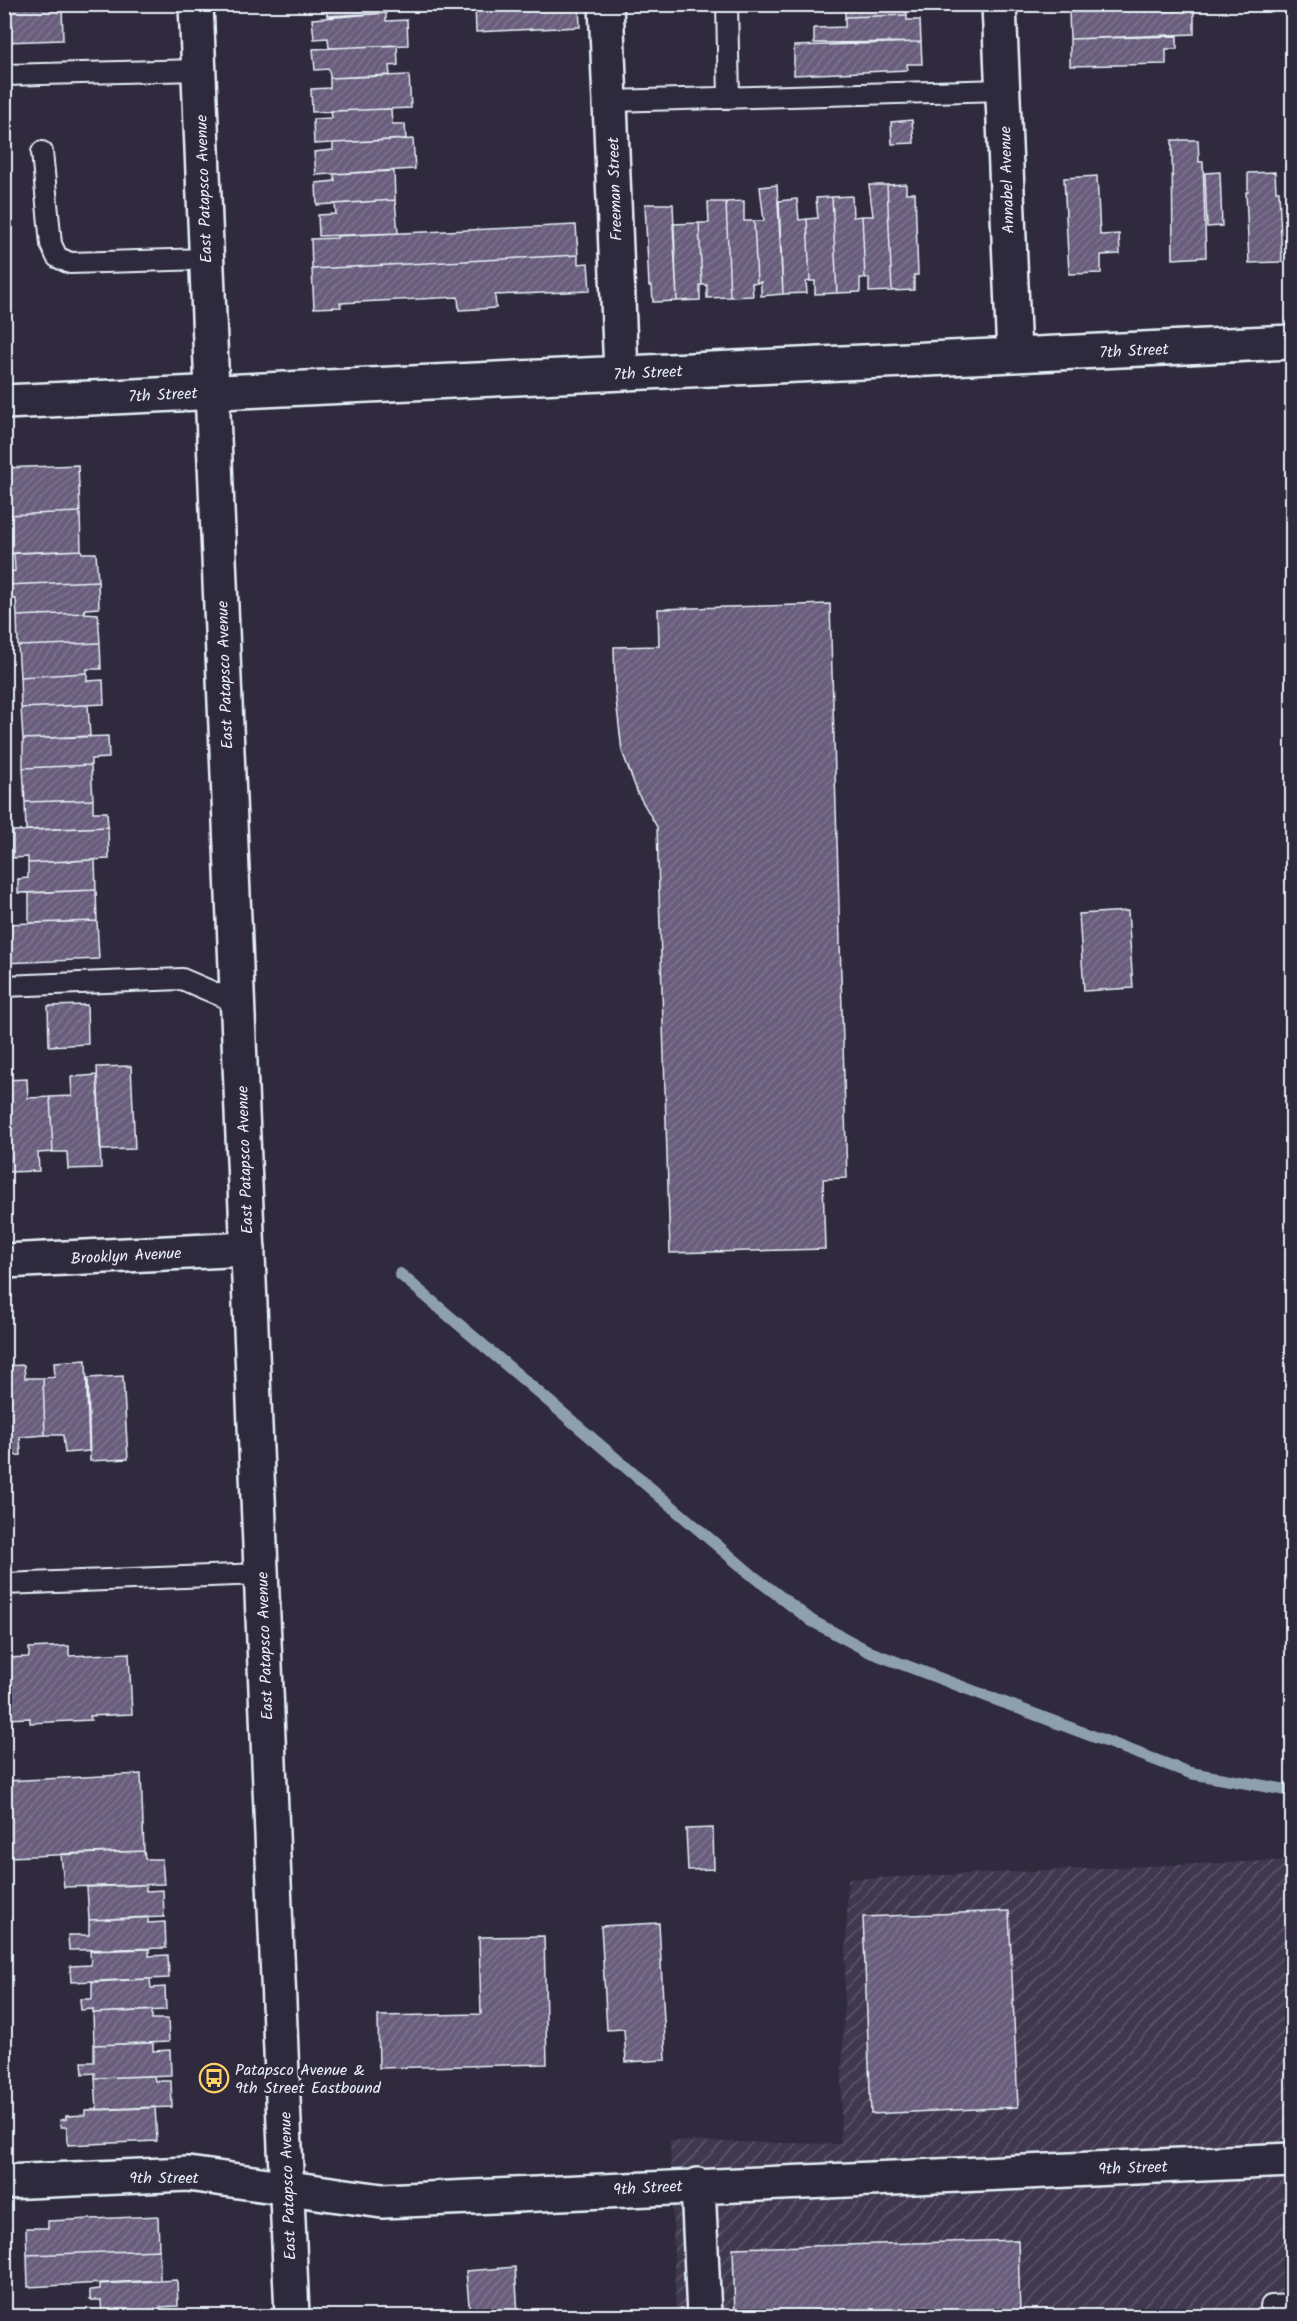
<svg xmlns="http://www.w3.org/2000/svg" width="1297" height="2321" viewBox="0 0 1297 2321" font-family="Kalam,sans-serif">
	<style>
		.industrial { fill: url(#industrial-furrows) }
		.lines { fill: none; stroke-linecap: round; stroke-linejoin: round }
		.stream { stroke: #8e9fae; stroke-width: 12 }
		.building { fill: url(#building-hatch); stroke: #e8f1f8; stroke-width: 1.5 }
		.lane-casing { stroke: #e8f1f8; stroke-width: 24 }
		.street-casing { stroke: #e8f1f8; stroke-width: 38 }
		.secondary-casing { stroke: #e8f1f8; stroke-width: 38 }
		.lane { stroke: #2f2a3d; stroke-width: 20 }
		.street { stroke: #2f2a3d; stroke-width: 33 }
		.secondary { stroke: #2f2a3d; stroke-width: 33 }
		.labels { text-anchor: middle; stroke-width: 6; stroke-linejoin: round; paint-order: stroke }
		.street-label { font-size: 16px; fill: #e8f1f8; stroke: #2f2a3d }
		.poi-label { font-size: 16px; fill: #e8f1f8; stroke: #2f2a3d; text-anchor: start }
	</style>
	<defs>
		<pattern id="industrial-furrows" width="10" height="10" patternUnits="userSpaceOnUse" patternTransform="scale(1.5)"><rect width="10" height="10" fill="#403950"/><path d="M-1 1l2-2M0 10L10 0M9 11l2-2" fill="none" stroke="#5c566a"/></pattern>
		<pattern id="building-hatch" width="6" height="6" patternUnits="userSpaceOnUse" patternTransform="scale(1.5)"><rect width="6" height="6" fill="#685d7b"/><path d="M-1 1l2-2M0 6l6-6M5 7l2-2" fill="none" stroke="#7e758e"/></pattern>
	</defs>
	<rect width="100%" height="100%" fill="#2f2a3d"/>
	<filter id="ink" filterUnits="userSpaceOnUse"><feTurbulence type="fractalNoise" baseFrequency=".0167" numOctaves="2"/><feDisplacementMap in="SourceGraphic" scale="12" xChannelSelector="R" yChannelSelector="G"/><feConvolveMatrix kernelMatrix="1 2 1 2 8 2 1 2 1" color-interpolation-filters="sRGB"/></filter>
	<g filter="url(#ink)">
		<!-- industrial -->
		<path class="industrial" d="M 1292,1860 L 1292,2316 L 676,2316 L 670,2141 L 840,2144 L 848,1879 Z"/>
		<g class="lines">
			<!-- stream -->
			<path class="stream" d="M 400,1274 L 753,1576 L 812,1621 L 870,1652 L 1190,1773 L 1292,1791"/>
		</g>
		<!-- building -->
		<path class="building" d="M 4,4 L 62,4 L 63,40 L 4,42 Z
			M 311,4 L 406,4 L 406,7 L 386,8 L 386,13 L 327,16 L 326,8 L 311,8 Z
			M 475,4 L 579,4 L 580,27 L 476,32 Z
			M 812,4 L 919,4 L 919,10 L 906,10 L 907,15 L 845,17 L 845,8 L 813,9 Z
			M 1194,10 L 1194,34 L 1070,39 L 1069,12 Z
			M 386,13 L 386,21 L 407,20 L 408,45 L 329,48 L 328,38 L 314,39 L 312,19 Z
			M 907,15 L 907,20 L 920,20 L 921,42 L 814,43 L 814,28 L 845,27 L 845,17 Z
			M 1177,36 L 1177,49 L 1166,49 L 1166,64 L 1070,66 L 1070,39 Z
			M 921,42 L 922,64 L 907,64 L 908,70 L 794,75 L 794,46 Z
			M 397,45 L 398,65 L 389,66 L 390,75 L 330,78 L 329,69 L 315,70 L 313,49 Z
			M 409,75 L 411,108 L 312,112 L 311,89 L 330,88 L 330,78 Z
			M 391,109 L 392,124 L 405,124 L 406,139 L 314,144 L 313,119 L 332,118 L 331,111 Z
			M 912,120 L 914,143 L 892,144 L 891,122 Z
			M 413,139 L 415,169 L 316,175 L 314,152 L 333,150 L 333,143 Z
			M 1172,140 L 1198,140 L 1199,162 L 1203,162 L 1206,257 L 1173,259 Z
			M 394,171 L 395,200 L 317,205 L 316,183 L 335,181 L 334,174 Z
			M 1220,172 L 1222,226 L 1207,227 L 1205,173 Z
			M 1275,172 L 1276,191 L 1279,191 L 1282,262 L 1249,263 L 1246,192 L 1248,192 L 1248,173 Z
			M 1097,176 L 1100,235 L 1119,234 L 1120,254 L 1101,255 L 1101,273 L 1069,274 L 1064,178 Z
			M 906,184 L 906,193 L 915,193 L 918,275 L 914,275 L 914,290 L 892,291 L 887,185 Z
			M 777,185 L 783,294 L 761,296 L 761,282 L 757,283 L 754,221 L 764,221 L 760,187 Z
			M 869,185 L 887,185 L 892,291 L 869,292 L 869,278 L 865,278 L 862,216 L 873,216 Z
			M 852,196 L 853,217 L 862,216 L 865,278 L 860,278 L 860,292 L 837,293 L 832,197 Z
			M 832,197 L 837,293 L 815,294 L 815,281 L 810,281 L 807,219 L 818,218 L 816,198 Z
			M 797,199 L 799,220 L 807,219 L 810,281 L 806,282 L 807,293 L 783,294 L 779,201 Z
			M 395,200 L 398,233 L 319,236 L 318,215 L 336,214 L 335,204 Z
			M 744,201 L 744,221 L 754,221 L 757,283 L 752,283 L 753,296 L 730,297 L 726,202 Z
			M 708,202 L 726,202 L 730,297 L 707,298 L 707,285 L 702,285 L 699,223 L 709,223 Z
			M 645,204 L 673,204 L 677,301 L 653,302 L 652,286 L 649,286 Z
			M 699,223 L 702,285 L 700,285 L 700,300 L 677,301 L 673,224 Z
			M 576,225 L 578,255 L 312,269 L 311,239 L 337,238 L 337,236 Z
			M 578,255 L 578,264 L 588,263 L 590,291 L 495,295 L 496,308 L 459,310 L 458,297 L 340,303 L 341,307 L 314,308 L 312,269 Z
			M 78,465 L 80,512 L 4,515 L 4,468 Z
			M 80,512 L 81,550 L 4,554 L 4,515 Z
			M 81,550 L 82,553 L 96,553 L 98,581 L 6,585 L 7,572 L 15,571 L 14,553 Z
			M 98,581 L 99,608 L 85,609 L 84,613 L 17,616 L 16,599 L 6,599 L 6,585 Z
			M 830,604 L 847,1178 L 823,1179 L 825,1249 L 670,1253 L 657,827 L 638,794 L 622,751 L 615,691 L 614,647 L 659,646 L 658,609 Z
			M 84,613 L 98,614 L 100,643 L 18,646 L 17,616 Z
			M 100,643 L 101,669 L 87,669 L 87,673 L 20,677 L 18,646 Z
			M 87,673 L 87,681 L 103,680 L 104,704 L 21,708 L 20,677 Z
			M 88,705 L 90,736 L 23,739 L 21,708 Z
			M 108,736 L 109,758 L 91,759 L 91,765 L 23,768 L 23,739 Z
			M 91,765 L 93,800 L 25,802 L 23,768 Z
			M 93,800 L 93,812 L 107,812 L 108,827 L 26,830 L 25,802 Z
			M 108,827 L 109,859 L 28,863 L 28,857 L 13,858 L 13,831 Z
			M 95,860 L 96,890 L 18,893 L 18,879 L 28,878 L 28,863 Z
			M 96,890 L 97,921 L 29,923 L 29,893 Z
			M 1128,911 L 1133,988 L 1084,991 L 1079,914 Z
			M 97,921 L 99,959 L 4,963 L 4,924 Z
			M 87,1005 L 88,1044 L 49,1046 L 48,1006 Z
			M 131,1066 L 135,1149 L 101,1150 L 97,1067 Z
			M 97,1075 L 101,1168 L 68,1169 L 67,1152 L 53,1152 L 50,1097 L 72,1096 L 71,1077 Z
			M 27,1079 L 28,1098 L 50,1097 L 53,1152 L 38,1153 L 39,1171 L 6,1172 L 4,1080 Z
			M 86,1360 L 89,1451 L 65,1453 L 63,1435 L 45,1435 L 43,1378 L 55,1377 L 54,1362 Z
			M 24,1365 L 25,1378 L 43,1378 L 45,1435 L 20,1437 L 21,1455 L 4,1456 L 4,1366 Z
			M 123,1376 L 128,1459 L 90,1461 L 88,1378 Z
			M 69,1646 L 69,1656 L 129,1653 L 132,1714 L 90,1716 L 91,1720 L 30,1723 L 30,1718 L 4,1719 L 4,1658 L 29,1657 L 29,1648 Z
			M 141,1774 L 144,1851 L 10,1857 L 9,1846 L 4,1846 L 4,1823 L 8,1823 L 6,1781 Z
			M 713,1828 L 714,1869 L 688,1870 L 686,1829 Z
			M 144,1851 L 145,1859 L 162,1859 L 164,1884 L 64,1887 L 61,1854 Z
			M 146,1885 L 146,1891 L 163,1890 L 164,1917 L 89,1920 L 87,1887 Z
			M 1009,1911 L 1018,2107 L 871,2114 L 863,1917 Z
			M 148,1917 L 148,1923 L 165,1922 L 166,1948 L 69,1950 L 68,1935 L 89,1935 L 89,1920 Z
			M 659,1923 L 666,2060 L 626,2062 L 624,2029 L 607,2030 L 601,1926 Z
			M 544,1936 L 547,2064 L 379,2068 L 378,2016 L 481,2014 L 479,1937 Z
			M 149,1949 L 149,1956 L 168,1955 L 169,1978 L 71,1982 L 70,1966 L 91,1965 L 90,1951 Z
			M 150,1979 L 151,1988 L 165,1987 L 166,2010 L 93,2013 L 93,2009 L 81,2010 L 80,1999 L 92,1999 L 92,1982 Z
			M 152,2010 L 152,2019 L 168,2019 L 169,2042 L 94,2045 L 93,2013 Z
			M 153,2043 L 153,2051 L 170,2050 L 171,2075 L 95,2078 L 95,2073 L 83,2074 L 82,2062 L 94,2062 L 94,2045 Z
			M 154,2076 L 155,2081 L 171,2081 L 172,2107 L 97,2110 L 95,2078 Z
			M 155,2107 L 157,2141 L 68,2145 L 67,2127 L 61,2127 L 60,2120 L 66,2119 L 66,2116 L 85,2115 L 85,2110 Z
			M 158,2216 L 159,2250 L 27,2255 L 26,2228 L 48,2228 L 48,2221 Z
			M 1018,2240 L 1020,2316 L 735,2316 L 733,2248 Z
			M 159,2250 L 160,2280 L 28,2287 L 27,2255 Z
			M 4,2256 L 7,2313 L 4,2314 Z
			M 515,2267 L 518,2315 L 470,2316 L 466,2271 Z
			M 177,2280 L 178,2306 L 161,2307 L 162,2313 L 102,2315 L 101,2300 L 90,2300 L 90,2290 L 100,2289 L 100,2284 Z
			M 178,2312 L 178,2316 L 102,2316 L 102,2315 Z"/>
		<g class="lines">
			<!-- lane casing -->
			<g class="lane-casing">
				<path id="lane" d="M 727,4 L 729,98
					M 4,75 L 198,70
					M 610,101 L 1003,90
					M 42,152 L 51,244 L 57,257 L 70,263 L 206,259
					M 4,986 L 182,979 L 238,1003
					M 4,1584 L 261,1574
					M 1271,2306 L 1292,2305"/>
			</g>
			<!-- street casing -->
			<g class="street-casing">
				<path id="street" d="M 606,4 L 621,373
					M 999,4 L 1014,355
					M 4,402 L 1292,342
					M 4,1261 L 248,1249
					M 4,2182 L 188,2174 L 382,2201 L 1292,2160
					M 698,2185 L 704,2316"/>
			</g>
			<!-- secondary casing -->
			<g class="secondary-casing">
				<path id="secondary" d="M 196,4 L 292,2316"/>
			</g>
			<!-- lane -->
			<use href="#lane" class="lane"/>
			<!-- street -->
			<use href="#street" class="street"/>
			<!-- secondary -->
			<use href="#secondary" class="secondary"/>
		</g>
	</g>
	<!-- icons -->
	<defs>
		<g id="bus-ring" transform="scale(1.5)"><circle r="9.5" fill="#2f2a3d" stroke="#ffd166" stroke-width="1.5"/><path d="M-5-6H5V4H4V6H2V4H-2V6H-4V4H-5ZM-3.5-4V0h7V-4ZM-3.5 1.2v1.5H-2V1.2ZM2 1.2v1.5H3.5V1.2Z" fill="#ffd166"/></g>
	</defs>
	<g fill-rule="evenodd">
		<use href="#bus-ring" x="214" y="2078"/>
	</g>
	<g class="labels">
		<!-- street labels -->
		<g class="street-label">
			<text transform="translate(1006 180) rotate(-92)" y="6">Annabel Avenue</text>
			<text transform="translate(203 189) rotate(-92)" y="6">East Patapsco Avenue</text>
			<text transform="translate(614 189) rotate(-92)" y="6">Freeman Street</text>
			<text transform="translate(1134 350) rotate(-3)" y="6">7th Street</text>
			<text transform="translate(648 372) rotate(-3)" y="6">7th Street</text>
			<text transform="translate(163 394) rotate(-3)" y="6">7th Street</text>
			<text transform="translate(224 675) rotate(-92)" y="6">East Patapsco Avenue</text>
			<text transform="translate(244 1160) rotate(-92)" y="6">East Patapsco Avenue</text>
			<text transform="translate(126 1255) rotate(-3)" y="6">Brooklyn Avenue</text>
			<text transform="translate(264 1646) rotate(-92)" y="6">East Patapsco Avenue</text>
			<text transform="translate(1133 2167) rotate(-2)" y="6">9th Street</text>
			<text x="164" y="2183">9th Street</text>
			<text transform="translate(287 2186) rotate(-92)" y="6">East Patapsco Avenue</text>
			<text transform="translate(648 2187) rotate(-3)" y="6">9th Street</text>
		</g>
		<!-- poi labels -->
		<g class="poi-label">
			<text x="235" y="2075">Patapsco Avenue &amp;<tspan x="235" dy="18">9th Street Eastbound</tspan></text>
		</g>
	</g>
	<!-- margin -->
	<rect width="1297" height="2321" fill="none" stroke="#2f2a3d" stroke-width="24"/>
	<rect x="12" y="12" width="1273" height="2297" fill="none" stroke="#e8f1f8" stroke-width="2" filter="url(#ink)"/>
</svg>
